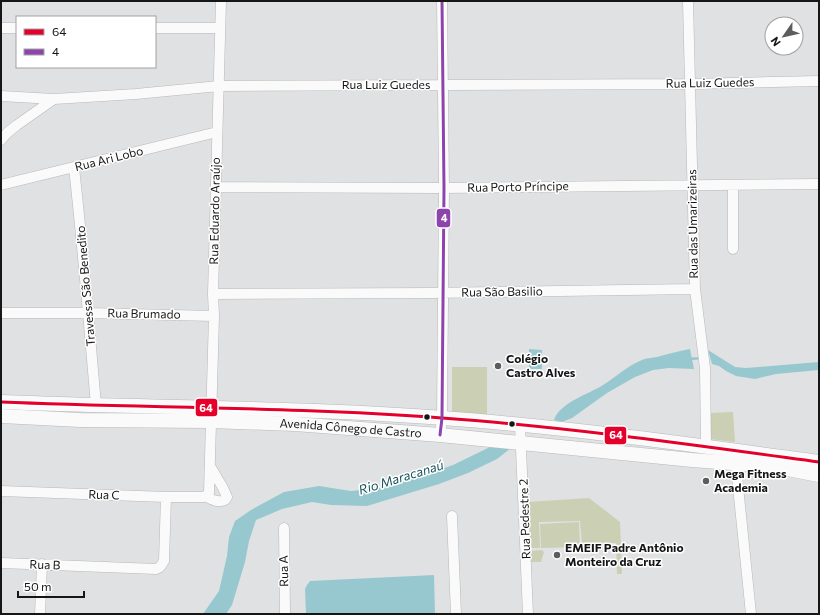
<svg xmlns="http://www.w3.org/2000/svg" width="820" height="615" viewBox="0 0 820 615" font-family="Commissioner,sans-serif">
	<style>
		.green { fill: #cbcfb3 }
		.water { fill: #97c8d0 }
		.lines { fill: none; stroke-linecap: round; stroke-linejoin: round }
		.stream { stroke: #97c8d0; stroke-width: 2.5 }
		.minor-casing { stroke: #b7b8b9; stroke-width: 11 }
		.secondary-casing { stroke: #b7b8b9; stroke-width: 15 }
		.minor { stroke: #fafafb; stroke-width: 10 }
		.secondary { stroke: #fafafb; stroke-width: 14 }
		.bus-1-casing { stroke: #fff; stroke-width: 6 }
		.bus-2-casing { stroke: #fff; stroke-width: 6 }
		.bus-1 { stroke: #e4002b; stroke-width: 3 }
		.bus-2 { stroke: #8e44ad; stroke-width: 3 }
		.poi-dot { fill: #5d5d5e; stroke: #fff; stroke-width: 1.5 }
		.bus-dot { fill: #161617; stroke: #fff; stroke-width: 1.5 }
		.labels { text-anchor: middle; stroke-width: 3; stroke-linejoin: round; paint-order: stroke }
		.street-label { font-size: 12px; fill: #161617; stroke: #fff }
		.poi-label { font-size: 12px; font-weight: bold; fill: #161617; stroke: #fff; text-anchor: start }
		.water-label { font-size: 13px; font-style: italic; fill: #17545c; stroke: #fff }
		.line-badge { stroke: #fff; stroke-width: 1.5 }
		.badge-label { font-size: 11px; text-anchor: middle; font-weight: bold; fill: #fff }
	</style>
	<rect width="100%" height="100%" fill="#e0e1e2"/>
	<!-- green -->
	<path class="green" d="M 452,367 L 487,367 L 487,416 L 452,415 Z
		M 733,412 L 735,442 L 709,439 L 711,413 Z
		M 589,498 L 620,522 L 622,574 L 617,574 L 616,543 L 582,544 L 580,521 L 539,522 L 540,548 L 530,548 L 528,502 Z
		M 579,522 L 580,547 L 541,548 L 540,524 Z
		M 542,550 L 544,552 L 541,562 L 530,562 L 530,551 Z"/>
	<!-- water -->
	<path class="water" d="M 529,349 L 542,350 L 542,369 L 529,369 Z
		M 690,349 L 694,369 L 669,368 L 653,370 L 635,377 L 607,393 L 572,418 L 562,422 L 554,420 C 559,403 589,394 603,385 C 616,377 627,366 642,360 C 646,358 652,358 657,357 C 668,354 678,351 690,349 Z
		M 708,350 L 735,367 L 746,368 L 819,362 L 819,370 L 776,374 L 755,379 L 736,376 L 726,371 L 719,366 L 712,364 Z
		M 490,447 L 511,448 L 497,459 L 468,473 L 439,484 L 367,506 L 331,505 L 312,502 L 282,509 L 256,520 L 249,541 L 245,562 L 232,605 L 226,614 L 203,614 L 219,591 L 227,556 L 229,537 L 235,521 L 251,510 L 284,492 L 319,486 L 351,491 L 389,487 L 453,465 Z
		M 434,575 L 435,614 L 306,614 L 305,589 L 307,585 L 310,581 Z"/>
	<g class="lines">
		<!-- stream -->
		<path class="stream" d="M 689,359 L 702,358"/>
		<!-- minor casing -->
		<g class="minor-casing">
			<path id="minor" d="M 688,1 L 695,289 L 705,368 L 706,446
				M 1,28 L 17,28
				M 155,28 L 220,28
				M 1,96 L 54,99 L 136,94 L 219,86 L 690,84 L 819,81
				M 1,140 L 7,133 L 17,125 L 54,99
				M 74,168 C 83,247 89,326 96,405
				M 1,185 L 217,132
				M 733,185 L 733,249
				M 217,187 L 444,188 L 819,184
				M 213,294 L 433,293 L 695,289
				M 1,313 L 87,313 L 214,316
				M 520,425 L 528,614
				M 440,435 L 442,418 L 444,188 L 442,1
				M 735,457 L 751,614
				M 1,491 L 166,497 L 203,497 L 207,495 L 209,493 L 214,316 L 213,294 L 221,1
				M 205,496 C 212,500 218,503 225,500 L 227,497 L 223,488 L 210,466
				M 452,516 L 456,614
				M 284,528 L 285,614
				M 1,563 L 156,569 L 160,567 L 164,561 L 166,497
				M 40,614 L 42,564"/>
		</g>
		<!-- secondary casing -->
		<g class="secondary-casing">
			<g id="secondary">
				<path d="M 1,402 C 148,408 295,407 442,418 C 568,427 694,445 819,462"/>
				<path id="s1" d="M 1,416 L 80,420 L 210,421 L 295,424 L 440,435 L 692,460 L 772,466 L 819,475"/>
			</g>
		</g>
		<!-- minor -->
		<use href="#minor" class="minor"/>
		<!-- secondary -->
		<use href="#secondary" class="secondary"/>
		<!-- bus-1 casing -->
		<g class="bus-1-casing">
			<path id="bus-1" d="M 1,402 C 148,408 295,407 442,418 C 568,427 694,445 819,462"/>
		</g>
		<!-- bus-2 casing -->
		<g class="bus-2-casing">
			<path id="bus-2" d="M 440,435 L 442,418 L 444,188 L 442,1"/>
		</g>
		<!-- bus-1 -->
		<use href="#bus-1" class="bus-1"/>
		<!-- bus-2 -->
		<use href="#bus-2" class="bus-2"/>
	</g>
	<!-- markers -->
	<g class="poi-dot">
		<circle cx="498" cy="366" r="4"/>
		<circle cx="706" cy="481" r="4"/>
		<circle cx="557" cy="555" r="4"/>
	</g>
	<g class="bus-dot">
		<circle cx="427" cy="417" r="3.5"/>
		<circle cx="512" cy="424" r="3.5"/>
	</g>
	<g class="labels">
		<!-- street labels -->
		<g class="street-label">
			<text transform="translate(710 83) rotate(-1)" y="4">Rua Luiz Guedes</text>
			<text x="386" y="89">Rua Luiz Guedes</text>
			<text transform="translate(109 159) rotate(-14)" y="4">Rua Ari Lobo</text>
			<text transform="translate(518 187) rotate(-1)" y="4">Rua Porto Príncipe</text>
			<text transform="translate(215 211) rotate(-89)" y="4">Rua Eduardo Araújo</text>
			<text transform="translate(693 224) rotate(-91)" y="4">Rua das Umarizeiras</text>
			<text transform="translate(86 286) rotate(-95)" y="4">Travessa São Benedito</text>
			<text transform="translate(502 292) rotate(-1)" y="4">Rua São Basilio</text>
			<text transform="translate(144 314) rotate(1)" y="4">Rua Brumado</text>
			<text dy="4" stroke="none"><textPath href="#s1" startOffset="350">Avenida Cônego de Castro</textPath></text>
			<text transform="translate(104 495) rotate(2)" y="4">Rua C</text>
			<text transform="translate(525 519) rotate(-92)" y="4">Rua Pedestre 2</text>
			<text transform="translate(45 565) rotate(2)" y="4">Rua B</text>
			<text transform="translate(284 571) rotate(-91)" y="4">Rua A</text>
		</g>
		<!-- poi labels -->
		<g class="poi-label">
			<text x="506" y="363">Colégio<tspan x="506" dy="14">Castro Alves</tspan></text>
			<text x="714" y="478">Mega Fitness<tspan x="714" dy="14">Academia</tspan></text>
			<text x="565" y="552">EMEIF Padre Antônio<tspan x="565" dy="14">Monteiro da Cruz</tspan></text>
		</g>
		<!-- water labels -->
		<g class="water-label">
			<text transform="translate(401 477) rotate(-17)" y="5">Rio Maracanaú</text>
		</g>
	</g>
	<g class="line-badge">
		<rect x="436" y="208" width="15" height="20" rx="4" fill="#8e44ad"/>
		<rect x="195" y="398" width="23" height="19" rx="4" fill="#e4002b"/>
		<rect x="604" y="426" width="23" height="19" rx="4" fill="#e4002b"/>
	</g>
	<g class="badge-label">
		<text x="444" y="222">4</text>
		<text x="206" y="412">64</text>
		<text x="616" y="439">64</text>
	</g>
	<!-- border -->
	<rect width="820" height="615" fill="none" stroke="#161617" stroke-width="4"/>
	<!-- legend -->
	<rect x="16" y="16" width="140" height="52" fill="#ffffff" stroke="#a2a2a2"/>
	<rect x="24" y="29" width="20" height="6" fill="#e4002b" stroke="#a2a2a2"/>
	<text x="52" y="36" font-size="12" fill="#161617">64</text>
	<rect x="24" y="49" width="20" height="6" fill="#8e44ad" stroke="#a2a2a2"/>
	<text x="52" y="56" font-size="12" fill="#161617">4</text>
	<!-- north arrow -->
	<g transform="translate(784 36) rotate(236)"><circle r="19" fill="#ffffff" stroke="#a2a2a2"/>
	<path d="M0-3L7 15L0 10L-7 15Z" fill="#5d5d5e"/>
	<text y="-6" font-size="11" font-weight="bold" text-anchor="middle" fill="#161617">N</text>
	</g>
	<!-- scale -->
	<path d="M18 591v6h66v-6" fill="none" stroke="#161617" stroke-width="2"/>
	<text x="24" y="591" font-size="12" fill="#161617" stroke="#ffffff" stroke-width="3" paint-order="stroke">50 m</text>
</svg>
